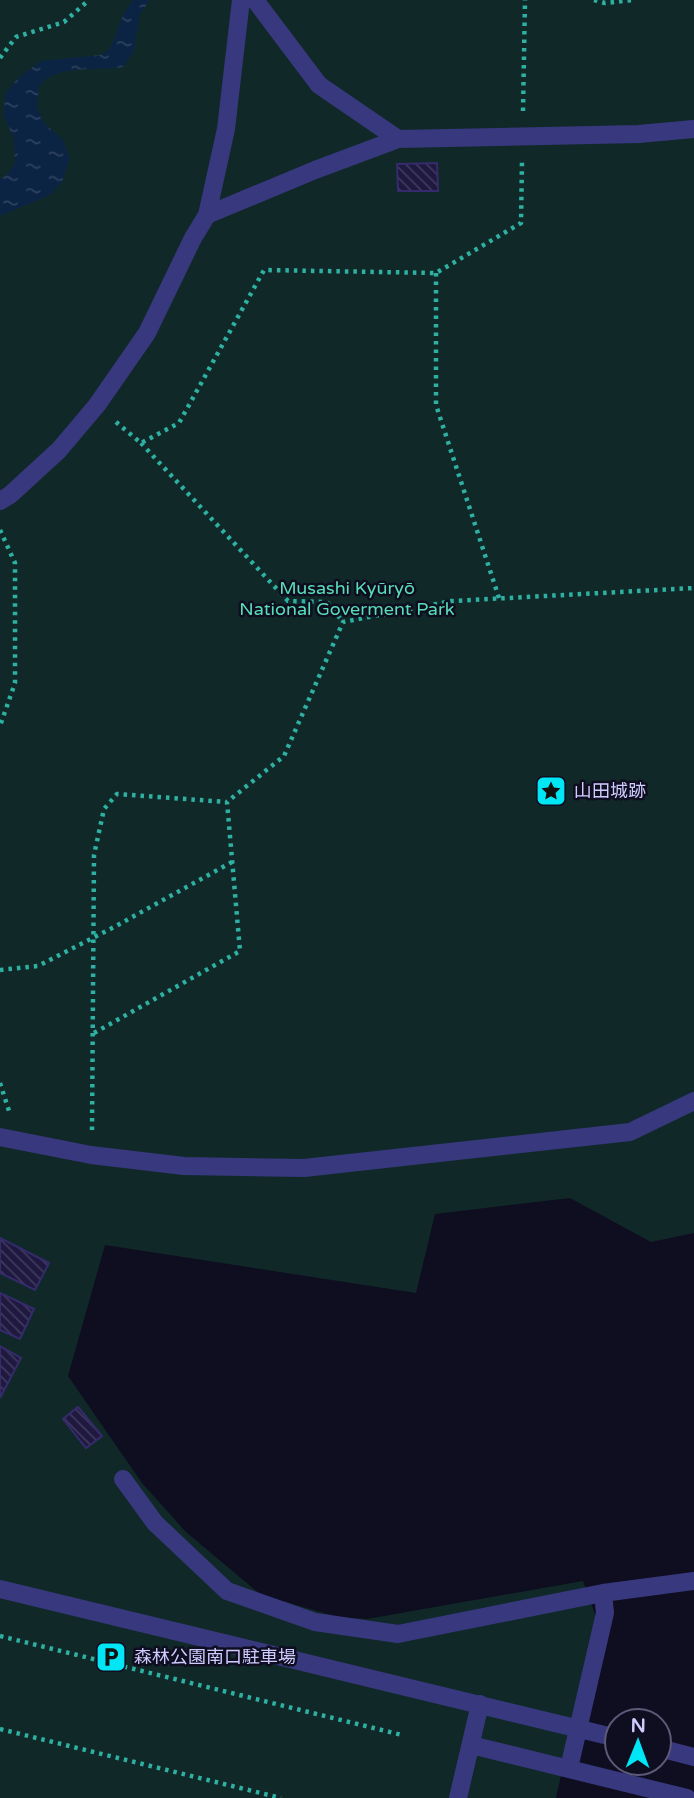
<svg xmlns="http://www.w3.org/2000/svg" width="694" height="1798" viewBox="0 0 694 1798" font-family="'Varela Round','Noto Sans JP',sans-serif">
	<style>
		.park { fill: #102928 }
		.water { fill: url(#water-ripples) }
		.building { fill: url(#building-back-hatch); stroke: #352b6c; stroke-width: 2 }
		.lines { fill: none; stroke-linecap: round; stroke-linejoin: round }
		.path { stroke: #2eb0a3; stroke-width: 4.5; stroke-dasharray: 3.5 5; stroke-linecap: butt }
		.minor { stroke: #38387e; stroke-width: 18 }
		.labels { text-anchor: middle; stroke-width: 5; stroke-linejoin: round; paint-order: stroke }
		.park-label { font-size: 18px; fill: #58deb7; stroke: #0f0d20 }
		.poi-label { font-size: 18px; fill: #cfcbff; stroke: #0f0d20; text-anchor: start }
	</style>
	<defs>
		<pattern id="water-ripples" width="26" height="14" patternUnits="userSpaceOnUse" patternTransform="scale(1.75)"><rect width="26" height="14" fill="#0c2444"/><path d="M2 4q2-2 4 0t4 0M15 11q2-2 4 0t4 0" fill="none" stroke="#2e4260"/></pattern>
		<pattern id="building-back-hatch" width="6" height="6" patternUnits="userSpaceOnUse" patternTransform="scale(1.75)"><rect width="6" height="6" fill="#1f1940"/><path d="M-1 5l2 2M0 0l6 6M5-1l2 2" fill="none" stroke="#3e395d"/></pattern>
	</defs>
	<rect width="100%" height="100%" fill="#0f0d20"/>
	<!-- park -->
	<path class="park" d="M 0,0 L 694,0 L 694,1233 L 651,1242 L 570,1198 L 435,1214 L 416,1293 L 105,1245 L 68,1376 L 142,1483 L 186,1532 L 261,1595 L 338,1617 L 367,1619 L 583,1581 L 596,1617 L 556,1798 L 0,1798 Z"/>
	<!-- water -->
	<path class="water" d="M 133,0 L 150,0 L 140,14 L 134,51 L 123,67 C 94,72 62,63 39,85 L 37,107 L 44,123 L 63,140 L 70,159 L 62,182 L 50,195 L 0,216 L 0,179 L 8,174 L 15,162 L 14,139 L 4,116 L 5,94 L 19,77 L 41,61 L 101,55 L 110,49 L 124,13 Z"/>
	<!-- building -->
	<path class="building" d="M 437,163 L 438,191 L 398,191 L 397,164 Z
		M 0,1238 L 49,1263 L 35,1290 L 0,1273 Z
		M 0,1293 L 34,1309 L 20,1339 L 0,1330 Z
		M 0,1346 L 21,1358 L 0,1398 Z
		M 78,1407 L 102,1436 L 86,1448 L 63,1419 Z"/>
	<g class="lines">
		<!-- path -->
		<path class="path" d="M 594,0 L 605,3 L 633,0
			M 0,58 L 16,37 L 64,22 L 89,0
			M 523,111 L 525,0
			M 436,273 L 436,405 L 499,598
			M 116,422 L 141,443 L 179,423 L 264,270 L 436,273 L 521,223 L 522,161
			M 141,443 L 288,601 L 327,602 L 343,622
			M 0,530 L 15,563 L 15,683 L 0,726
			M 0,970 L 38,966 L 116,926 L 232,862
			M 94,1033 L 240,951 L 227,802 L 284,756 L 343,622 L 452,601 L 694,588
			M 0,1083 L 9,1111
			M 92,1130 L 94,855 L 104,809 L 117,794 L 227,802
			M 0,1636 L 402,1735
			M 0,1729 L 281,1798"/>
		<!-- minor -->
		<path class="minor" d="M 255,0 L 319,85 L 398,139
			M 207,215 L 315,170 L 398,139 L 639,134 L 694,129
			M 0,501 L 10,495 L 59,450 L 97,405 L 147,333 L 193,238 L 207,215 L 226,129 L 241,0
			M 0,1137 L 91,1155 L 184,1166 L 304,1168 L 630,1132 L 694,1101
			M 123,1479 L 155,1523 L 227,1591 L 315,1622 L 398,1634 L 603,1593 L 694,1581
			M 0,1589 L 617,1738
			M 471,1745 L 687,1798
			M 659,1748 L 694,1757
			M 569,1768 L 605,1613 L 603,1593
			M 458,1798 L 480,1704"/>
	</g>
	<!-- icons -->
	<defs>
		<g id="sight-square" transform="scale(1.575)"><rect x="-9" y="-9" width="18" height="18" rx="4" fill="#01e6f5" stroke="#0f0d20"/><path d="M0-6L1.8-2.2L6-1.7L2.9 1.2L3.7 5.4L0 3.3L-3.7 5.4L-2.9 1.2L-6-1.7L-1.8-2.2Z" fill="#111"/></g>
		<g id="parking-square" transform="scale(1.575)"><rect x="-9" y="-9" width="18" height="18" rx="4" fill="#01e6f5" stroke="#0f0d20"/><path d="M-3.5-5.5H1a3.5 3.5 0 0 1 0 7H-1V5.5H-3.5ZM-1-3.4V-.6H.8a1.4 1.4 0 0 0 0-2.8Z" fill="#111"/></g>
	</defs>
	<g fill-rule="evenodd">
		<use href="#sight-square" x="551" y="791"/>
		<use href="#parking-square" x="111" y="1657"/>
	</g>
	<g class="labels">
		<!-- park labels -->
		<g class="park-label">
			<text x="347" y="594">Musashi Kyūryō<tspan x="347" dy="21">National Goverment Park</tspan></text>
		</g>
		<!-- poi labels -->
		<g class="poi-label">
			<text x="574" y="797">山田城跡</text>
			<text x="134" y="1663">森林公園南口駐車場</text>
		</g>
	</g>
	<!-- north arrow -->
	<g transform="translate(638 1742) rotate(1)"><circle r="33" fill="#0f0d20" stroke="#5c5979" stroke-width="2"/>
	<path d="M0-5L12 26L0 18L-12 26Z" fill="#01e6f5"/>
	<text y="-10" font-size="19" font-weight="bold" text-anchor="middle" fill="#cfcbff">N</text>
	</g>
</svg>
